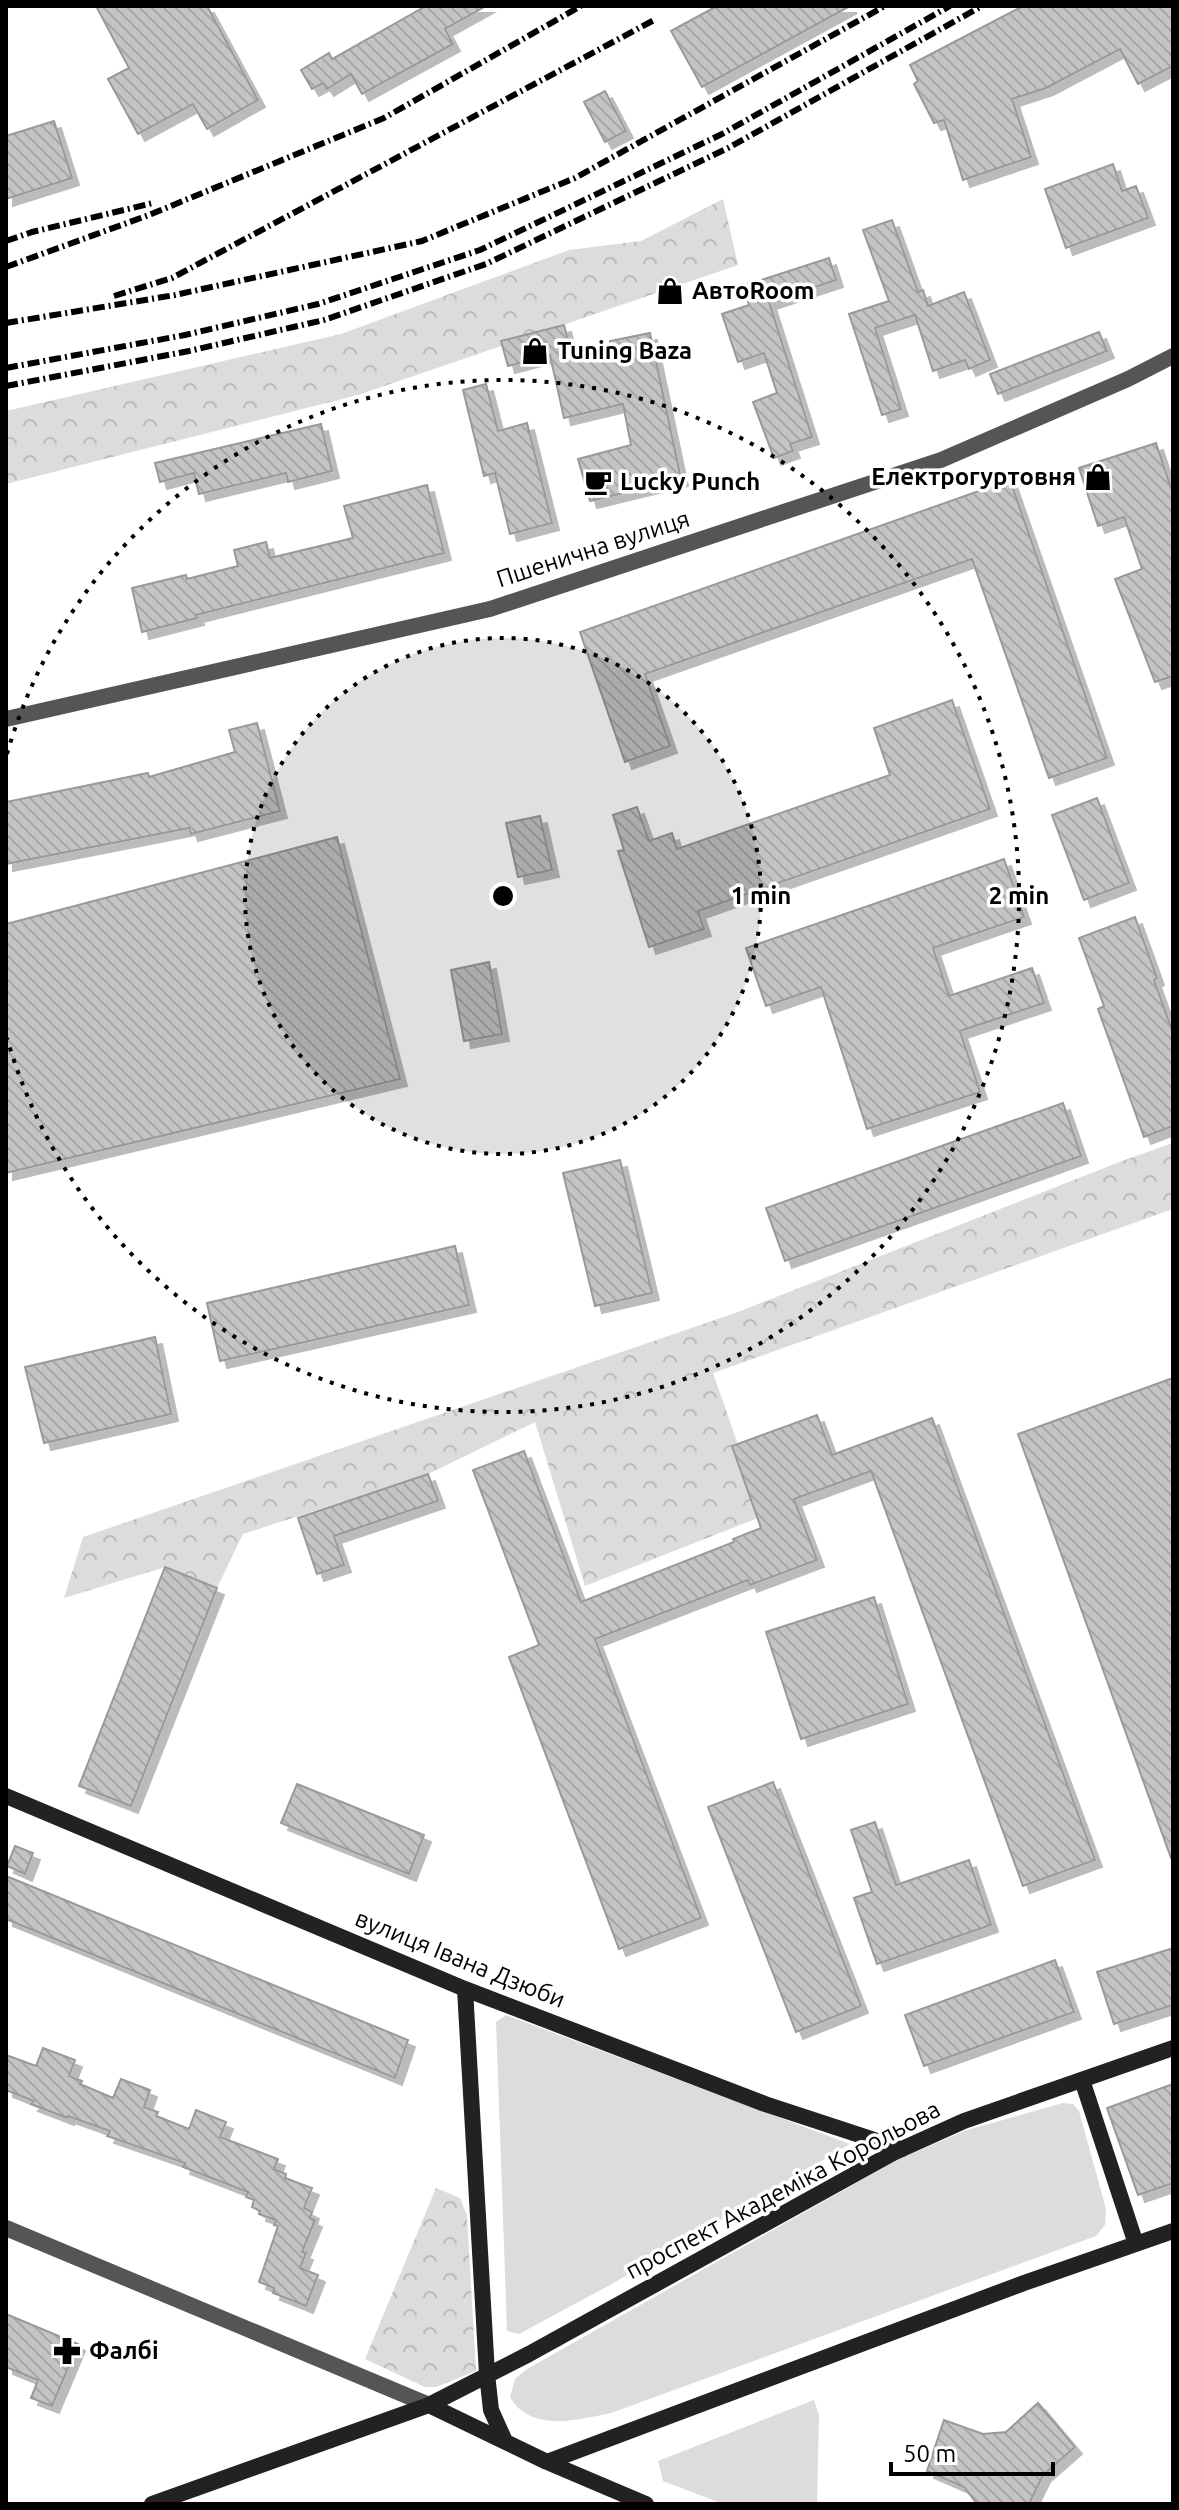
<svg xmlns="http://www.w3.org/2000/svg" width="1179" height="2510" viewBox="0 0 1179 2510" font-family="Ubuntu,sans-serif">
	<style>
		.green { fill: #dcdcdc }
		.forest { fill: url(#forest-crowns) }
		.building { fill: url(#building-back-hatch); stroke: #999; stroke-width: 2; filter: url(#shadow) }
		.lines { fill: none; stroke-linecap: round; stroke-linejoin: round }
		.street { stroke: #555; stroke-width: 16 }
		.secondary { stroke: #222; stroke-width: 16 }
		.rail { stroke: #000; stroke-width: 6; stroke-dasharray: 12 4 2 4; stroke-linecap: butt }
		.ring { fill: none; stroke: #000; stroke-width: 4; stroke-dasharray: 4 8 }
		.labels { text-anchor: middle; stroke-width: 7; stroke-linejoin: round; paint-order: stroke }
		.poi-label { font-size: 24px; font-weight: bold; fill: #000; stroke: #fff; text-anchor: start }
		.street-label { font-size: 24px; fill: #000; stroke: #fff }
		.centre { fill: #000; stroke: #fff; stroke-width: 4 }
		.ring-label { font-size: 24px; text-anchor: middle; font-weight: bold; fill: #000; stroke: #fff; stroke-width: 7; stroke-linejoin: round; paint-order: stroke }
	</style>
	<defs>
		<pattern id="forest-crowns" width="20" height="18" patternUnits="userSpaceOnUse" patternTransform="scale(2)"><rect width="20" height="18" fill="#dcdcdc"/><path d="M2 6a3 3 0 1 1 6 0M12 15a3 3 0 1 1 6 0" fill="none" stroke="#bbb"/></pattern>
		<pattern id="building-back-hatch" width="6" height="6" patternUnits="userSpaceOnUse" patternTransform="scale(2)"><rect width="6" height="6" fill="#c4c4c4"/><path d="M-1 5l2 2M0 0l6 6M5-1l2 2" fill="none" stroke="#a7a7a7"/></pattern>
		<filter id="shadow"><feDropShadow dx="7" dy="7" stdDeviation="0" flood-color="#0004"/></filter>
	</defs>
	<rect width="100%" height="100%" fill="#fff"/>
	<!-- green -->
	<path class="green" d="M 506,2015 L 850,2144 L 610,2285 L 519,2334 L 507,2331 L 496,2022 Z
		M 1063,2103 L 1073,2104 L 1079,2111 L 1106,2209 L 1105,2225 L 1096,2236 L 611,2413 C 577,2420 531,2433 510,2397 L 515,2379 L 527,2369 L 897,2160 L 967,2130 Z
		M 814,2400 L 819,2415 L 817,2504 L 723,2504 L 663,2481 L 658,2461 Z"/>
	<!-- forest -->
	<path class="forest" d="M 723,199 L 738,265 L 358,395 L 6,484 L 6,411 L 341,334 L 569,250 L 641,241 Z
		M 1173,1143 L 1173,1209 L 713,1373 L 763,1516 L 585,1586 L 535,1422 L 428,1474 L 243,1534 L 217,1588 L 165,1567 L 64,1598 L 83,1537 L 738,1312 L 1122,1161 Z
		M 436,2188 L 460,2198 L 467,2216 L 476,2371 L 436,2387 L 425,2387 L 365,2359 Z"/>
	<!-- building -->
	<path class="building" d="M 96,6 L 207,6 L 258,100 L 207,129 L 193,104 L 138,134 L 108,79 L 129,68 Z
		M 426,6 L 486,6 L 445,29 L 453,44 L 362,94 L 351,74 L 327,89 L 323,83 L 312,89 L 301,70 L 329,53 L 332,59 Z
		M 717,6 L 850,6 L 702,87 L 671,31 Z
		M 1023,6 L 1173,6 L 1173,66 L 1138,84 L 1120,49 L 1046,88 L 1012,99 L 1031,157 L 963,180 L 944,120 L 934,123 L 914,84 L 918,81 L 910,65 Z
		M 605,91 L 626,131 L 605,142 L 584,102 Z
		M 54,121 L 72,178 L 6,199 L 6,136 Z
		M 1113,164 L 1122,191 L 1136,186 L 1148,218 L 1066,248 L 1045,189 Z
		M 892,220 L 918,292 L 923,290 L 928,306 L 964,292 L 990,360 L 969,369 L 965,360 L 933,371 L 915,315 L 875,328 L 901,409 L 882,415 L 849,314 L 889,301 L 863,230 Z
		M 829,258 L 836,280 L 769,302 L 812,437 L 790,444 L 793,451 L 774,458 L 753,402 L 777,393 L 764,353 L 738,362 L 722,314 L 749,305 L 743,286 Z
		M 564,325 L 572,355 L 610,346 L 610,341 L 650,333 L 681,479 L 590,501 L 578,459 L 631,445 L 623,404 L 564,418 L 550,355 L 508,366 L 501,341 Z
		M 1099,332 L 1107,351 L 998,394 L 990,374 Z
		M 486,384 L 498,431 L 527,423 L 552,523 L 510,534 L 495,473 L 484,476 L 463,390 Z
		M 321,424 L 332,471 L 288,482 L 286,473 L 199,494 L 194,473 L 160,482 L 155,463 Z
		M 1156,443 L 1173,494 L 1173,676 L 1155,682 L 1115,579 L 1142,569 L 1124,517 L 1098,526 L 1079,468 Z
		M 1010,480 L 1107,758 L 1049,778 L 972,559 L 645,674 L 670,746 L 625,762 L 580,632 Z
		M 427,485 L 444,553 L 196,615 L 197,618 L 142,632 L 132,588 L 186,575 L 187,579 L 238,566 L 234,550 L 266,542 L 270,558 L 353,538 L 344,506 Z
		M 952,700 L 990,809 L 698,911 L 704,929 L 649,947 L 618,851 L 624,850 L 613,815 L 637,807 L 649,841 L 672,833 L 677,849 L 890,775 L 874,728 Z
		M 257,723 L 280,811 L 191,834 L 189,828 L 6,864 L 6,802 L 148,773 L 149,777 L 235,752 L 229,730 Z
		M 1097,798 L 1129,883 L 1084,900 L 1052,815 Z
		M 540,816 L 552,870 L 518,877 L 506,823 Z
		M 337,837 L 400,1079 L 6,1173 L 6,924 Z
		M 1004,859 L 1024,917 L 933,948 L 949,996 L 1032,968 L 1044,1003 L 960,1031 L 980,1092 L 867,1129 L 821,987 L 766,1006 L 746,948 Z
		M 1135,917 L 1157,978 L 1154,980 L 1173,1033 L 1173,1126 L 1144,1137 L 1098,1009 L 1104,1006 L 1079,938 Z
		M 489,962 L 502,1034 L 464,1041 L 451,970 Z
		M 1063,1103 L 1081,1156 L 785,1261 L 766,1208 Z
		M 620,1160 L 652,1293 L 595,1306 L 563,1173 Z
		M 455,1246 L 469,1305 L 220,1361 L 207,1303 Z
		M 155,1337 L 171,1414 L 44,1443 L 25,1367 Z
		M 1173,1378 L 1173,1858 L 1171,1858 L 1018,1434 Z
		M 817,1415 L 832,1455 L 932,1418 L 1095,1860 L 1023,1886 L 871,1471 L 794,1499 L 817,1560 L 750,1585 L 748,1580 L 595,1639 L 701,1918 L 619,1949 L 509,1657 L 539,1645 L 473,1470 L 524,1451 L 581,1602 L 734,1542 L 733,1539 L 761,1528 L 732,1446 Z
		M 428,1474 L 438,1501 L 334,1536 L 344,1565 L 317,1574 L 298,1518 Z
		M 165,1567 L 217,1588 L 131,1806 L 79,1786 Z
		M 874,1597 L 908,1704 L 801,1739 L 766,1632 Z
		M 773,1782 L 861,2006 L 796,2032 L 708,1807 Z
		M 297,1784 L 424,1835 L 409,1874 L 281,1823 Z
		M 875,1822 L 896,1885 L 969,1860 L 991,1925 L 877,1964 L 854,1898 L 872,1892 L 851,1830 Z
		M 15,1846 L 33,1853 L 25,1874 L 7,1866 Z
		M 6,1876 L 408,2040 L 395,2078 L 6,1919 Z
		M 1173,1948 L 1173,2005 L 1114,2024 L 1097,1972 Z
		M 1055,1960 L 1074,2012 L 924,2066 L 905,2015 Z
		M 43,2048 L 75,2060 L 69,2076 L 82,2081 L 80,2084 L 113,2098 L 121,2079 L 150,2090 L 144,2107 L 158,2112 L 156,2116 L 189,2129 L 196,2110 L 226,2122 L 220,2137 L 278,2159 L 274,2169 L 286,2174 L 285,2178 L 312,2188 L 304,2208 L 312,2212 L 310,2218 L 315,2220 L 302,2252 L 306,2253 L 300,2268 L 318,2275 L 306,2306 L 273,2293 L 274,2288 L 259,2282 L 278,2226 L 274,2225 L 276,2220 L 259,2214 L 260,2211 L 252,2207 L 254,2200 L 246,2197 L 248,2192 L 183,2167 L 185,2163 L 107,2136 L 110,2131 L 68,2116 L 67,2118 L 31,2104 L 34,2101 L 6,2090 L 6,2055 L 36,2066 Z
		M 1173,2084 L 1173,2183 L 1138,2195 L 1107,2108 Z
		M 6,2314 L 78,2344 L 52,2406 L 31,2398 L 38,2380 L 6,2367 Z
		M 1038,2403 L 1075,2447 L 1043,2475 L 1029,2504 L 977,2504 L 964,2487 L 927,2471 L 944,2420 L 983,2434 L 1006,2432 Z"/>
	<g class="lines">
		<!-- street -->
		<path class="street" d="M 6,719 L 490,609 L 941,460 L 1128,379 L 1173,356
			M 6,2228 L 429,2405"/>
		<!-- secondary -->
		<path class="secondary" d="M 6,1796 L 465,1989 L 765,2104 L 902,2149
			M 465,1989 L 487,2374 L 491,2410 L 505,2441
			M 1082,2080 L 1136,2244
			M 429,2405 L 547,2462 L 646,2504
			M 547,2462 L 1024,2283 L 1173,2231
			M 152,2504 L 429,2405 L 529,2354 L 893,2153 L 964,2121 L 1173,2048"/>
		<!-- rail -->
		<path class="rail" d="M 6,241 L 32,232 L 153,203
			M 6,267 L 149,215 L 384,118 L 581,6
			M 114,296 L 172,278 L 656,19
			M 6,323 L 175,295 L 422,241 L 575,178 L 885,6
			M 6,368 L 185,335 L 318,304 L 480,250 L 722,134 L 950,6
			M 6,386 L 189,351 L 324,320 L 486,264 L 728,148 L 982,6"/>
	</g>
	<!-- distance rings -->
	<circle cx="503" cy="896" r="258" fill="#000" fill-opacity=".12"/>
	<g class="ring">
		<circle cx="503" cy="896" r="258"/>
		<path d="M7 754A516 516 0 1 1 7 1038"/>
	</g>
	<!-- icons -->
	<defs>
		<g id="shop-bare" transform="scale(2.16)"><path d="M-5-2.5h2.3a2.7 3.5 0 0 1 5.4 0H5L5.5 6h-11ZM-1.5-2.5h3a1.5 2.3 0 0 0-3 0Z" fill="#000" stroke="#fff" stroke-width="2.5" paint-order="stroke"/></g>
		<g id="cafe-bare" transform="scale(2.16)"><path d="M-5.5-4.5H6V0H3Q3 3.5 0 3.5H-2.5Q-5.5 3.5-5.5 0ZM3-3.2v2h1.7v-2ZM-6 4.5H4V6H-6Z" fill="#000" stroke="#fff" stroke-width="2.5" paint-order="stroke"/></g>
		<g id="pharmacy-bare" transform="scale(2.16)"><path d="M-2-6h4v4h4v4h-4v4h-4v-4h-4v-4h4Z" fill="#000" stroke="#fff" stroke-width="2.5" paint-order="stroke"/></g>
	</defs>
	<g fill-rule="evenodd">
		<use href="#shop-bare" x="670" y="291"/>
		<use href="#shop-bare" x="535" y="351"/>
		<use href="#shop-bare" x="1098" y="477"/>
		<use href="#cafe-bare" x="598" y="482"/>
		<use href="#pharmacy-bare" x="67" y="2351"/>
	</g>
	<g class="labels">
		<!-- poi labels -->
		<g class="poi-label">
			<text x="692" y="299">АвтоRoom</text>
			<text x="557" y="359">Tuning Baza</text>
			<text x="1076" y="485" text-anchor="end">Електрогуртовня</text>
			<text x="620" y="490">Lucky Punch</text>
			<text x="89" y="2359">Фалбі</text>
		</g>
		<!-- street labels -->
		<g class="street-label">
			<text transform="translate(593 549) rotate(-18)" y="8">Пшенична вулиця</text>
			<text transform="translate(460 1959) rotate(22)" y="8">вулиця Івана Дзюби</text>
			<text transform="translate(783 2190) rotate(-28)" y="8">проспект Академіка Корольова</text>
		</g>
	</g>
	<circle cx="503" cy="896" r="12" class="centre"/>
	<g class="ring-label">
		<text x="761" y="904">1 min</text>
		<text x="1019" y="904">2 min</text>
	</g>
	<!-- border -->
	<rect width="1179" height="2510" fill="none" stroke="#000000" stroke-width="16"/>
	<!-- scale -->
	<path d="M891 2462v12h162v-12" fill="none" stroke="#000000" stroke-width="4"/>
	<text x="903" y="2462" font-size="24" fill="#000000" stroke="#ffffff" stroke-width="6" paint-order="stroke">50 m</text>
</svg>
